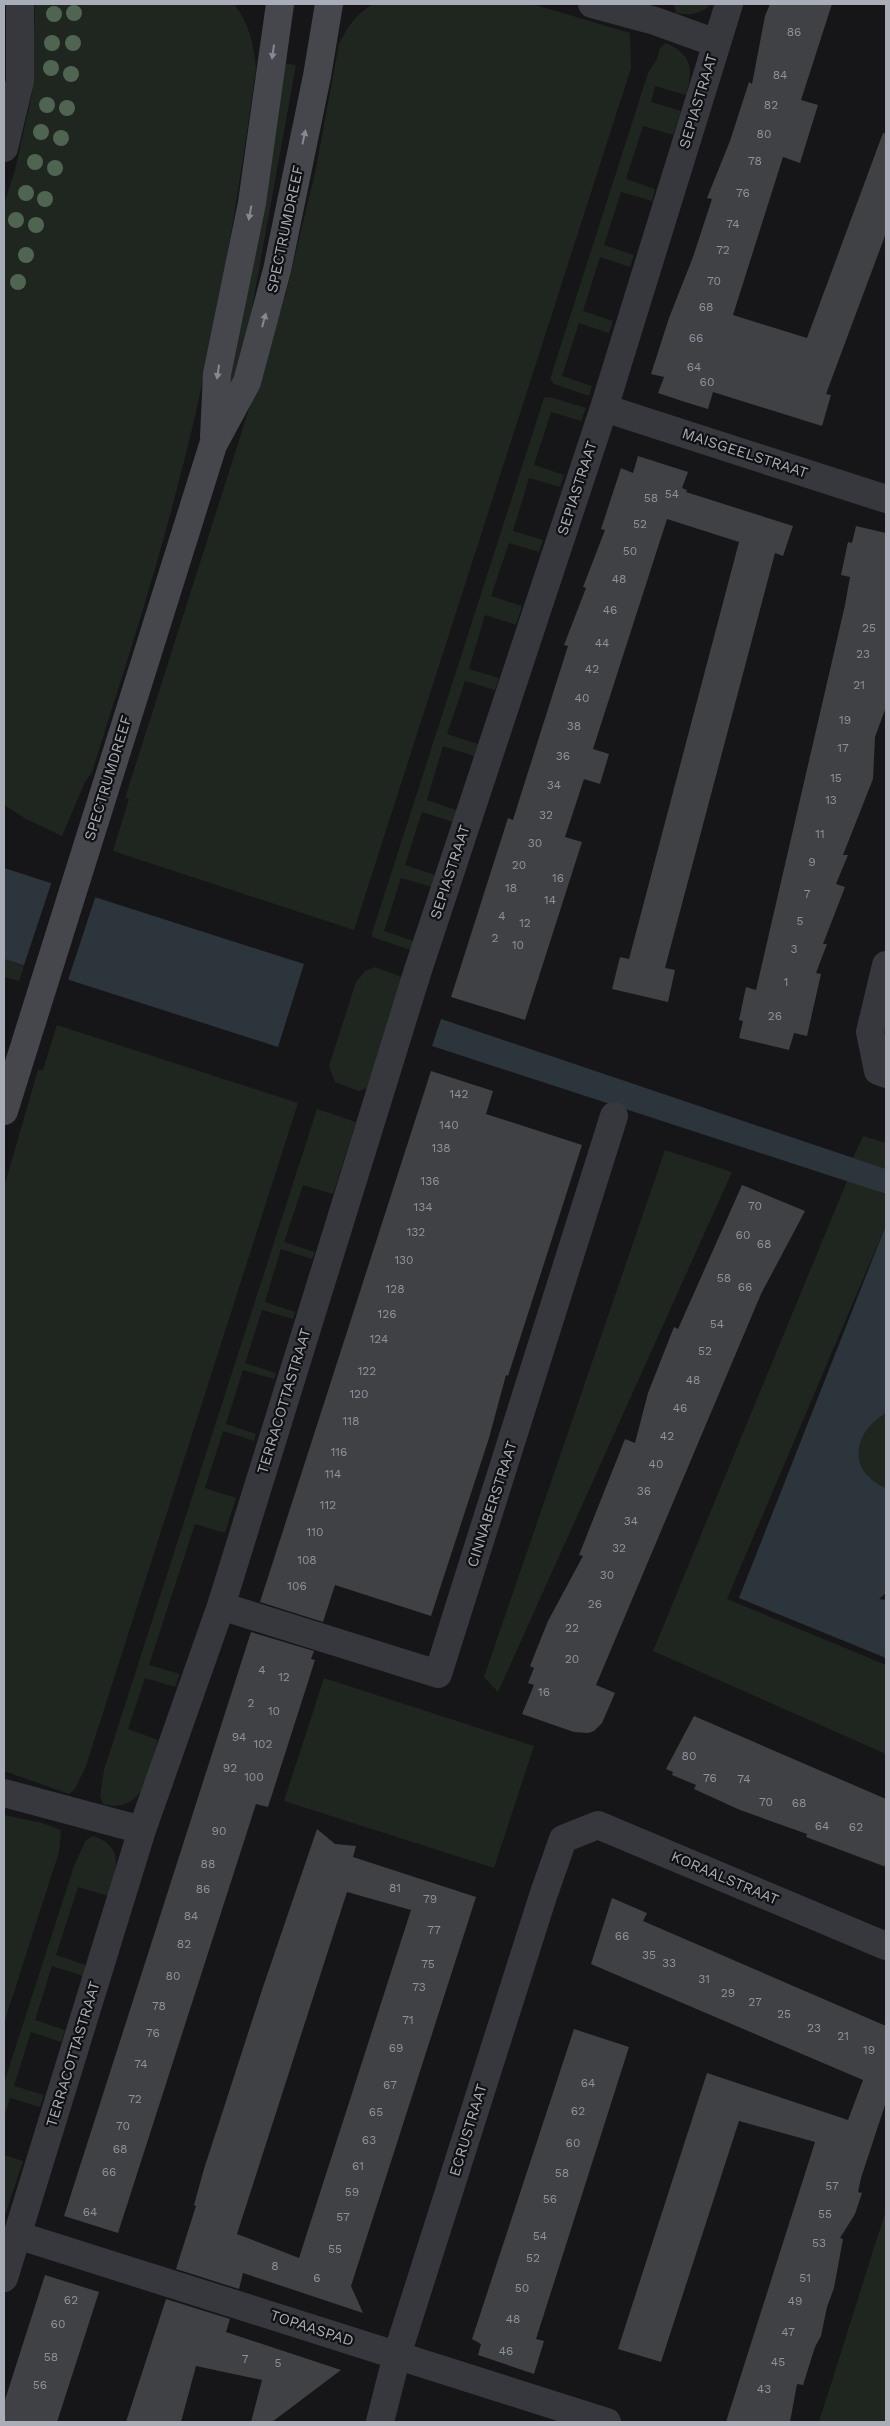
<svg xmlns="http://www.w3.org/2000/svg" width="890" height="2426" viewBox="0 0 890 2426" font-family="'Work Sans',sans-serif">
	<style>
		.green { fill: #1e261f }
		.water { fill: #2c353c }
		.pier { fill: #161618 }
		.building { fill: #404145; fill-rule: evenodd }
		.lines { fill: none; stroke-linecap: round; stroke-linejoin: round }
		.minor { stroke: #37383d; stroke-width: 28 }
		.secondary { stroke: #45474d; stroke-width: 28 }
		.tree { fill: #506452 }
		.oneway { fill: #858993 }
		.labels { text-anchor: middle; stroke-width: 4.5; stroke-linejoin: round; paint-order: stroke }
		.number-label { font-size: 12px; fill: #8e929b }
		.street-label { font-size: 15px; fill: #a8adb8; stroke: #111113 }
	</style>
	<rect width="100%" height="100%" fill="#161618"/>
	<!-- green -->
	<path class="green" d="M 35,4 L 234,4 C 249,23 254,44 256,69 C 236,212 213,356 175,496 C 151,589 121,680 92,772 L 84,784 L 62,836 L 26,819 L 4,805 L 4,204 L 15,170 L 32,94 Z
		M 373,4 L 532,4 L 630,33 L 631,68 L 354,930 L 113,851 L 129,799 L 125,798 L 286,293 L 315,173 L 339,44 C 348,26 356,14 373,4 Z
		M 674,4 L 711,4 C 702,14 689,16 676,13 Z
		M 666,43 C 693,55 693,69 686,95 L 655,86 L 651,102 L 681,111 L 673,135 L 643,126 L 626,179 L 655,189 L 652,201 L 621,192 L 604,245 L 634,255 L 630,267 L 600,257 L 583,311 L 613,321 L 609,333 L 579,323 L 562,376 L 592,386 L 589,396 L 554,384 L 550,379 L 648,73 L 657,59 L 660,48 Z
		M 276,62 L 296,65 L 242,363 L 236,386 L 223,383 Z
		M 550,397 L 586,408 L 581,421 L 551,412 L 534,465 L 564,475 L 560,487 L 529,478 L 513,531 L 543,540 L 539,552 L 509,543 L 491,596 L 522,606 L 516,625 L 485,615 L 469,669 L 499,678 L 495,690 L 465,681 L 447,734 L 478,744 L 474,756 L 443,746 L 427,800 L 456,810 L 453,822 L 422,812 L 405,865 L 435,875 L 432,887 L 401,878 L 384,931 L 414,941 L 411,950 L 372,937 L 372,933 L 544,398 Z
		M 4,959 L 24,966 L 19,981 L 4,977 Z
		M 375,967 L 402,977 L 367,1088 L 359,1091 L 335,1082 L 329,1066 L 356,982 L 365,971 Z
		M 57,1025 L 298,1103 L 86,1766 L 75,1789 L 69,1794 L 4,1771 L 4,1187 L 38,1070 L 43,1070 Z
		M 317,1109 L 356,1122 L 333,1194 L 303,1185 L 284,1242 L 315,1252 L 312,1259 L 281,1249 L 265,1302 L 295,1312 L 293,1319 L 262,1310 L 245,1363 L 276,1373 L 274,1379 L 243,1370 L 226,1424 L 256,1434 L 254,1441 L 223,1431 L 205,1488 L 236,1498 L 225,1533 L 195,1524 L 149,1665 L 180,1674 L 175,1687 L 145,1678 L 128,1729 L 158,1740 C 148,1771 146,1814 103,1804 L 100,1796 L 104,1770 Z
		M 863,1136 L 886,1143 L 886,1169 L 853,1158 Z
		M 665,1150 L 732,1172 L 498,1692 L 484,1677 Z
		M 847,1181 L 886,1194 L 886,1225 L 727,1599 L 886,1665 L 886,1754 L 653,1651 Z
		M 886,1413 L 886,1488 C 847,1471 852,1433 886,1413 Z
		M 324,1678 L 534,1746 L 494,1868 L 284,1801 Z
		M 4,1815 L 42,1823 L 61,1830 L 59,1852 L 4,2023 Z
		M 93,1836 C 126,1847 116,1870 108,1896 L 78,1887 L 56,1955 L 86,1965 L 83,1976 L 52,1966 L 35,2020 L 65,2030 L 61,2042 L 31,2032 L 14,2086 L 44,2095 L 40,2107 L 10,2098 L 4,2117 L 4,2083 L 74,1866 L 86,1840 Z
		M 4,2155 L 23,2161 L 5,2215 L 4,2215 Z
		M 886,2210 L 886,2422 L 819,2422 Z"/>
	<!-- water -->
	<path class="water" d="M 4,868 L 304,964 L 278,1047 L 4,959 Z
		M 441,1019 L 886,1169 L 886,1194 L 432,1046 Z
		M 886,1225 L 886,1413 C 852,1433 847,1471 886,1488 L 886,1593 L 879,1599 L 886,1600 L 886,1658 L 739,1598 Z"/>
	<!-- pier -->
	<path class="pier" d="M 52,881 L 96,895 L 67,983 L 23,968 Z"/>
	<!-- building -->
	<path class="building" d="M 770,4 L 832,4 L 801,100 L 818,105 L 800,163 L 783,157 L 733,315 L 807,338 L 883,133 L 886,134 L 886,233 L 826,394 L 831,395 L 822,426 L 713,392 L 708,409 L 685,402 L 658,393 L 664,377 L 651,374 L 669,318 L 693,257 L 712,199 L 707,198 L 730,141 L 749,82 L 752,84 L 765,16 Z
		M 638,456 L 688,472 L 682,488 L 687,490 L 686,492 L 793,526 L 783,556 L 775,553 L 665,968 L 675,970 L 668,1002 L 612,989 L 620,957 L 629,959 L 739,542 L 667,519 L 593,749 L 609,754 L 600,784 L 584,779 L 565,837 L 582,842 L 525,1020 L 451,997 L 508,818 L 513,820 L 522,791 L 568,646 L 564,645 L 586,588 L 583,587 L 605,530 L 601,529 L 621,468 L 633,473 Z
		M 856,526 L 886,533 L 886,707 L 875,737 L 873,779 L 843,855 L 848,855 L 836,884 L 845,887 L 823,944 L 827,944 L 816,973 L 821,974 L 807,1036 L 794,1033 L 789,1050 L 739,1038 L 743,1021 L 739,1020 L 746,987 L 756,990 L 845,605 L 850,577 L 841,575 L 848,542 L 852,543 Z
		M 431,1071 L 493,1091 L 486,1114 L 582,1145 L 508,1376 L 506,1375 L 489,1438 L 431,1616 L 335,1585 L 323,1622 L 260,1602 Z
		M 742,1185 L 805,1211 L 761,1294 L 596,1685 L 615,1693 L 602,1723 L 594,1731 L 588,1733 L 574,1732 L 522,1714 L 534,1685 L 528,1683 L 534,1668 L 530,1666 L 548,1621 L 583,1556 L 579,1555 L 625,1439 L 635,1443 L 648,1393 L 674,1327 L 678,1329 Z
		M 251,1632 L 314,1651 L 311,1659 L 315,1660 L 268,1807 L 256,1804 L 118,2233 L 64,2216 Z
		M 694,1716 L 886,1799 L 886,1867 L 806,1837 L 807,1834 L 740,1810 L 694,1789 L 696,1785 L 672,1775 L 673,1772 L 666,1769 Z
		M 317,1829 L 335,1844 L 356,1846 L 353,1857 L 476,1897 L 351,2286 L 363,2313 L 243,2273 L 239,2289 L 176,2269 L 196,2206 L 194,2205 L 204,2169 L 263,1987 ZM 347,1892 L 411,1910 L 299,2258 L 237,2234 Z
		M 612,1898 L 647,1913 L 643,1921 L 886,2026 L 886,2102 L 861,2178 L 858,2192 L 862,2193 L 855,2214 L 840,2238 L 843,2239 L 834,2288 L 827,2307 L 821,2336 L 815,2347 L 803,2385 L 797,2384 L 790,2422 L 726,2422 L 815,2142 L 739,2121 L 661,2362 L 618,2349 L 707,2073 L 848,2120 L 863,2080 L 591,1964 Z
		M 574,2029 L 629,2047 L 536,2339 L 544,2341 L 534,2374 L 478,2355 L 481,2344 L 472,2339 Z
		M 45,2275 L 99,2292 L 57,2422 L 4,2422 L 4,2403 Z
		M 166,2299 L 230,2319 L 226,2332 L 341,2370 L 272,2422 L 251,2422 L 262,2380 L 196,2366 L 181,2422 L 126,2422 Z"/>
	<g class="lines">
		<!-- minor -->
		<path class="minor" d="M 592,4 L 655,21 L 716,43
			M 4,148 L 20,81 L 20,4
			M 604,408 L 886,499
			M 886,965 L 870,1032 L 878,1071 L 886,1074
			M 221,1606 L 438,1674 L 614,1116
			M 4,1793 L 142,1830
			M 17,2235 L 607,2422
			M 4,2278 L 142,1830 L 221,1606 L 418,970 L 604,408 L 729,4
			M 380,2422 L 397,2355 L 543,1896 L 563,1839 L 598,1825 L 886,1946"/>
		<!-- secondary -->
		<path class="secondary" d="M 214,437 L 217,374 L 252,203 L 280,4
			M 4,1111 L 213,445 L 247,382 L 277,270 L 317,76 L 329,4"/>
	</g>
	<!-- trees -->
	<g class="tree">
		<circle cx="74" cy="13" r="8"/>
		<circle cx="54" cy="14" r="8"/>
		<circle cx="52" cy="43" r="8"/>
		<circle cx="73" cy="43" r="8"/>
		<circle cx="51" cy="68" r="8"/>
		<circle cx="71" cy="74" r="8"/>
		<circle cx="47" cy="105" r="8"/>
		<circle cx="67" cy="108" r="8"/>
		<circle cx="41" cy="132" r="8"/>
		<circle cx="61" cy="138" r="8"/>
		<circle cx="35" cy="162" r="8"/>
		<circle cx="55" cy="168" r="8"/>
		<circle cx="26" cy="193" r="8"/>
		<circle cx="45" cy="199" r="8"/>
		<circle cx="16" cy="220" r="8"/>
		<circle cx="36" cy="225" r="8"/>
		<circle cx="26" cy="255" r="8"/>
		<circle cx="18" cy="282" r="8"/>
	</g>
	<!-- one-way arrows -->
	<defs><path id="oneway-solid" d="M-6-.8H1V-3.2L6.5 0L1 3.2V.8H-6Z" transform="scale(1.25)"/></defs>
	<g class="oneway">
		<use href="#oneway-solid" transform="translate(273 52) rotate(98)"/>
		<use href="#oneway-solid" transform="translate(304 137) rotate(-78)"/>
		<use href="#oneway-solid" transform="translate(250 213) rotate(101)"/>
		<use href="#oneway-solid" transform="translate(264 320) rotate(-75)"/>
		<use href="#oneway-solid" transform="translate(218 372) rotate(98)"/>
	</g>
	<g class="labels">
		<!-- number labels -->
		<g class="number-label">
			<text x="794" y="36">86</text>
			<text x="780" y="79">84</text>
			<text x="771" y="109">82</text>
			<text x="764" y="138">80</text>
			<text x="755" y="165">78</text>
			<text x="743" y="197">76</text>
			<text x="733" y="228">74</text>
			<text x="723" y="254">72</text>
			<text x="714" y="285">70</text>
			<text x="706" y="311">68</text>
			<text x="696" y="342">66</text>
			<text x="694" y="371">64</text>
			<text x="707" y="386">60</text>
			<text x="672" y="498">54</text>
			<text x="651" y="502">58</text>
			<text x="640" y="528">52</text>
			<text x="630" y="555">50</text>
			<text x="619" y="583">48</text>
			<text x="610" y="614">46</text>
			<text x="869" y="632">25</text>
			<text x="602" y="647">44</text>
			<text x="863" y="658">23</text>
			<text x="592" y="673">42</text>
			<text x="859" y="689">21</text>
			<text x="582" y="702">40</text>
			<text x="845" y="724">19</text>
			<text x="574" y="730">38</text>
			<text x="843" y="752">17</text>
			<text x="563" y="760">36</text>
			<text x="836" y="782">15</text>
			<text x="554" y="789">34</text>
			<text x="831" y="804">13</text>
			<text x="546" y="819">32</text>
			<text x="820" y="838">11</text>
			<text x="535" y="847">30</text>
			<text x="812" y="866">9</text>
			<text x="519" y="869">20</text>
			<text x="558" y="882">16</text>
			<text x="511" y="892">18</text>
			<text x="807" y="898">7</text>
			<text x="550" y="904">14</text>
			<text x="502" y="920">4</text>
			<text x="800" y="925">5</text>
			<text x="525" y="927">12</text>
			<text x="495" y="942">2</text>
			<text x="518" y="949">10</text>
			<text x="794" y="953">3</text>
			<text x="786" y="986">1</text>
			<text x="775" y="1020">26</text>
			<text x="459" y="1098">142</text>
			<text x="449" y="1129">140</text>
			<text x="441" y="1152">138</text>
			<text x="430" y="1185">136</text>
			<text x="755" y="1210">70</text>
			<text x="423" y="1211">134</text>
			<text x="416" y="1236">132</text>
			<text x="743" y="1239">60</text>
			<text x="764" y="1248">68</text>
			<text x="404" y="1264">130</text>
			<text x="724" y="1282">58</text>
			<text x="745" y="1291">66</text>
			<text x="395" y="1293">128</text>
			<text x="387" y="1318">126</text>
			<text x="717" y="1328">54</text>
			<text x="379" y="1343">124</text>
			<text x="705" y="1355">52</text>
			<text x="367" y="1375">122</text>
			<text x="693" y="1384">48</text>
			<text x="359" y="1398">120</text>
			<text x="680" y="1412">46</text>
			<text x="351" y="1425">118</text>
			<text x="667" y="1440">42</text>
			<text x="339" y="1456">116</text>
			<text x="656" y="1468">40</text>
			<text x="333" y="1478">114</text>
			<text x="644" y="1495">36</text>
			<text x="328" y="1509">112</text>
			<text x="631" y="1525">34</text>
			<text x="315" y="1536">110</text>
			<text x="619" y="1552">32</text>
			<text x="307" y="1564">108</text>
			<text x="607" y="1579">30</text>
			<text x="297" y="1590">106</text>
			<text x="595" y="1608">26</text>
			<text x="572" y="1632">22</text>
			<text x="572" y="1663">20</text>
			<text x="262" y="1674">4</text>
			<text x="284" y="1681">12</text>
			<text x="544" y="1696">16</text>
			<text x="251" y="1707">2</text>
			<text x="274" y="1715">10</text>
			<text x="239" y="1741">94</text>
			<text x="263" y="1748">102</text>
			<text x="689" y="1760">80</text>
			<text x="230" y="1772">92</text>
			<text x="254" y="1781">100</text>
			<text x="710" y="1782">76</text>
			<text x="744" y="1783">74</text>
			<text x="766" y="1806">70</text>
			<text x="799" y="1807">68</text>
			<text x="822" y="1830">64</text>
			<text x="856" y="1831">62</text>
			<text x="219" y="1835">90</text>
			<text x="208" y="1868">88</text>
			<text x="395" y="1892">81</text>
			<text x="203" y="1893">86</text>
			<text x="430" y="1903">79</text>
			<text x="191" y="1920">84</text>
			<text x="434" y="1934">77</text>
			<text x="622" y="1940">66</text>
			<text x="184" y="1948">82</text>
			<text x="649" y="1959">35</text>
			<text x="669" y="1967">33</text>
			<text x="428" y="1968">75</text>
			<text x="173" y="1980">80</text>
			<text x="704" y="1983">31</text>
			<text x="419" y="1991">73</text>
			<text x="728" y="1997">29</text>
			<text x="755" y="2006">27</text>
			<text x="159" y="2010">78</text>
			<text x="784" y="2018">25</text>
			<text x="408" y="2024">71</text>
			<text x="814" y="2032">23</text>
			<text x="153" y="2037">76</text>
			<text x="843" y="2040">21</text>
			<text x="396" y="2052">69</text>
			<text x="869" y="2054">19</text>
			<text x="141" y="2068">74</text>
			<text x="588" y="2087">64</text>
			<text x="390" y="2089">67</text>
			<text x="135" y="2103">72</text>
			<text x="578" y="2115">62</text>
			<text x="376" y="2116">65</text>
			<text x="123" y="2130">70</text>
			<text x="369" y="2144">63</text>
			<text x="573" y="2147">60</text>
			<text x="120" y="2153">68</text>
			<text x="358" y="2170">61</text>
			<text x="109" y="2176">66</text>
			<text x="562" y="2177">58</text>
			<text x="832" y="2190">57</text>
			<text x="352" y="2196">59</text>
			<text x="550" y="2203">56</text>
			<text x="90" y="2216">64</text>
			<text x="825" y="2218">55</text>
			<text x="343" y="2221">57</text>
			<text x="540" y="2240">54</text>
			<text x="819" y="2247">53</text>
			<text x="335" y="2253">55</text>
			<text x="533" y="2262">52</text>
			<text x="275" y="2270">8</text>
			<text x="317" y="2282">6</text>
			<text x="805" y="2282">51</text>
			<text x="522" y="2292">50</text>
			<text x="71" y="2304">62</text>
			<text x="795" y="2305">49</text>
			<text x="513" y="2323">48</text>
			<text x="58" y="2328">60</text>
			<text x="788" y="2336">47</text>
			<text x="506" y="2355">46</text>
			<text x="51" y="2361">58</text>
			<text x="245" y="2363">7</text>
			<text x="778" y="2366">45</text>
			<text x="278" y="2367">5</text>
			<text x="40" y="2389">56</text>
			<text x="764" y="2393">43</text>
		</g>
		<!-- street labels -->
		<g class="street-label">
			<text transform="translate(698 101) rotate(-73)" y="5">SEPIASTRAAT</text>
			<text transform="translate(285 229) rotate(-78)" y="5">SPECTRUMDREEF</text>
			<text transform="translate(745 453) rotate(18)" y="5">MAISGEELSTRAAT</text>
			<text transform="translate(577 488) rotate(-72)" y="5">SEPIASTRAAT</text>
			<text transform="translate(108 778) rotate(-73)" y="5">SPECTRUMDREEF</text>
			<text transform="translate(450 872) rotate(-72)" y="5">SEPIASTRAAT</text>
			<text transform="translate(284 1401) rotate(-73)" y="5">TERRACOTTASTRAAT</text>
			<text transform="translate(492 1504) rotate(-72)" y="5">CINNABERSTRAAT</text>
			<text transform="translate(725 1878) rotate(23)" y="5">KORAALSTRAAT</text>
			<text transform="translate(73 2054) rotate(-73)" y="5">TERRACOTTASTRAAT</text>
			<text transform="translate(468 2130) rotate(-73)" y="5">ECRUSTRAAT</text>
			<text transform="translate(312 2328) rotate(18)" y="5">TOPAASPAD</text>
		</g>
	</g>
	<!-- border -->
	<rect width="890" height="2426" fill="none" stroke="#a8adb8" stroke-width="10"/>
</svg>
